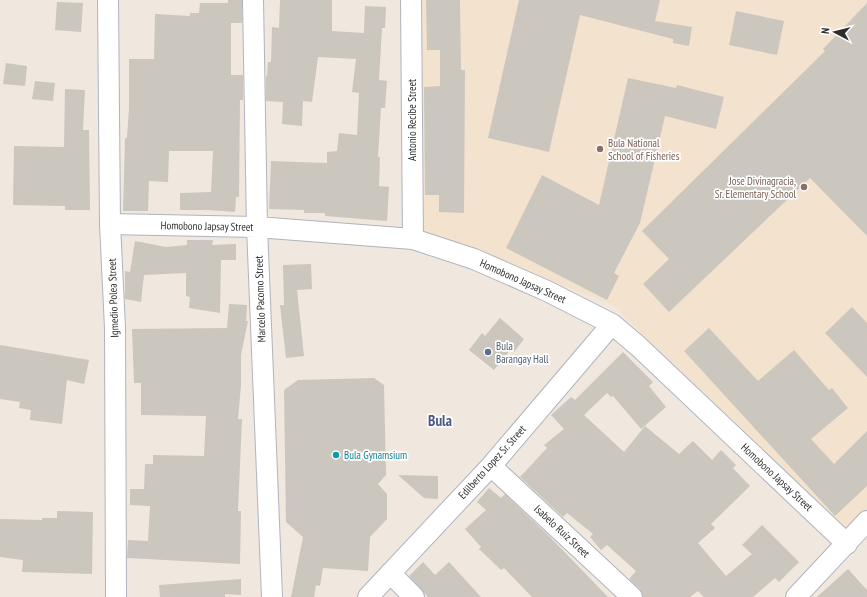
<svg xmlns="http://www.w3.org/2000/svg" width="867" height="597" viewBox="0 0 867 597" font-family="'PT Sans Narrow',sans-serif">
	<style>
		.education { fill: #f3e3ce }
		.building { fill: #cbc6be }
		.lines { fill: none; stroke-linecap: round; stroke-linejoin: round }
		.street-casing { stroke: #afb4be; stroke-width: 22 }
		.street { stroke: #fff; stroke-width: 20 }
		.education-dot { fill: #8d6e63; stroke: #fff; stroke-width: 1.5 }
		.service-dot { fill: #5c6f8a; stroke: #fff; stroke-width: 1.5 }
		.culture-dot { fill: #0f9aa8; stroke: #fff; stroke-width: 1.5 }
		.labels { text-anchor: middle; stroke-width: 3.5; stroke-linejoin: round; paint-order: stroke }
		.street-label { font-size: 11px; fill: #2e2e2e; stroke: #fff }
		.education-label { font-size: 11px; fill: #785e54; stroke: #fff; text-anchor: start }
		.service-label { font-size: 11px; fill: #4e5e75; stroke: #fff; text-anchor: start }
		.culture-label { font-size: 11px; fill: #0d838f; stroke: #fff; text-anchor: start }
		.district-label { font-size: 15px; font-weight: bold; fill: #485985; stroke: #fff }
	</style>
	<rect width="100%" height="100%" fill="#f0e7df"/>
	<!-- education -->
	<path class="education" d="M 420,0 L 867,0 L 867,510 L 845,537 L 613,305 L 418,229 Z"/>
	<!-- building -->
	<path class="building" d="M 228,0 L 242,0 L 242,23 L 231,23 L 231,75 L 243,75 L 243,100 L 240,100 L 239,197 L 236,197 L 235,212 L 208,210 L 180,210 L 180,193 L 211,192 L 213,151 L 169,151 L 168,182 L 149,181 L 148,211 L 123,211 L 125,138 L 127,138 L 129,109 L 129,59 L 154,59 L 155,14 L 190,16 L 190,13 L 199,13 L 200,3 L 228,3 Z
		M 280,0 L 332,0 L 332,31 L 364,33 L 365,6 L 386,7 L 385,28 L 382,28 L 379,80 L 387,81 L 385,108 L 381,108 L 378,157 L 380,157 L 379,186 L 389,187 L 387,221 L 325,216 L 325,213 L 304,213 L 304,210 L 269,209 L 271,161 L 327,163 L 327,152 L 337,151 L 339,133 L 357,135 L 359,93 L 352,92 L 356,59 L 318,57 L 312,102 L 303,101 L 302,126 L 282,124 L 283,102 L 266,101 L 266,76 L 267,76 L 268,62 L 271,62 L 272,27 L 279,28 Z
		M 426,0 L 460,0 L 461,70 L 465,70 L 464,213 L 439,212 L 439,195 L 425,195 L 424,87 L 440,86 L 440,50 L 427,50 Z
		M 519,0 L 660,0 L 655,21 L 692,27 L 689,46 L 673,43 L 673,39 L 580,15 L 549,152 L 488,138 Z
		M 57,2 L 83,3 L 81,32 L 55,30 Z
		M 867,3 L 867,236 L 810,178 L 669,312 L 643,284 L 669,259 L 642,231 L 825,51 L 823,49 Z
		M 736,11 L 784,21 L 777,55 L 729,45 Z
		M 6,63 L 27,66 L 25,86 L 3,84 Z
		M 628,78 L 676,88 L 677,85 L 724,97 L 716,129 L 665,116 L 640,223 L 614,273 L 619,276 L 607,300 L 506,248 L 542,175 L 599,205 Z
		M 35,81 L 55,83 L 53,101 L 32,99 Z
		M 65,89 L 85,90 L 83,130 L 89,130 L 90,210 L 65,210 L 65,206 L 13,205 L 14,146 L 64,147 Z
		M 187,240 L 213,240 L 212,245 L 236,244 L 236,260 L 221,260 L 220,313 L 189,308 L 190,297 L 186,296 L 186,273 L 144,275 L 141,302 L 125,299 L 125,271 L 130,272 L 135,241 L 166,247 L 187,245 Z
		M 311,264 L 312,289 L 297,290 L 304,356 L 286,358 L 280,305 L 284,305 L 283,265 Z
		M 229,304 L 247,305 L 246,321 L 248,321 L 241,355 L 241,385 L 238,419 L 242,419 L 238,511 L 241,511 L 240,564 L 127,558 L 128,540 L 148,541 L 150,506 L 130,505 L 130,489 L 144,489 L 145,464 L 153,464 L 153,455 L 204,456 L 206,416 L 141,415 L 141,383 L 134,383 L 132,329 L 227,328 Z
		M 852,307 L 867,323 L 867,377 L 825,333 Z
		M 500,318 L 524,339 L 514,352 L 511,349 L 494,370 L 469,350 L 482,333 L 485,336 Z
		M 709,328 L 758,381 L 794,350 L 829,390 L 832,388 L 848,408 L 811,439 L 834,464 L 867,431 L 867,486 L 835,516 L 684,351 Z
		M 0,345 L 89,360 L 84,384 L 67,380 L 62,424 L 30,420 L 31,410 L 19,408 L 20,402 L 0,399 Z
		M 623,352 L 653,382 L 649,386 L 666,407 L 641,429 L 613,396 L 611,397 L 607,393 L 584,415 L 624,452 L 645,426 L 679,454 L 693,441 L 712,460 L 721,450 L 736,465 L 733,468 L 750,486 L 711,524 L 715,528 L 698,543 L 726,576 L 752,554 L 742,545 L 762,525 L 799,562 L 779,582 L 775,578 L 753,597 L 704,597 L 698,591 L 690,597 L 643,597 L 640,589 L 629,579 L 636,571 L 607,545 L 601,550 L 590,537 L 593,534 L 567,513 L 563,517 L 520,477 L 547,448 L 544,445 L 564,429 L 551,415 L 571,397 L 575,400 Z
		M 374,378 L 384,385 L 386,475 L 378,484 L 387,494 L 387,519 L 370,537 L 368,571 L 323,568 L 320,586 L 316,585 L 314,597 L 291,597 L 303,537 L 286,522 L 284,390 L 298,380 Z
		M 398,475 L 438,476 L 438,499 L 424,498 Z
		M 489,488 L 501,498 L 505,494 L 550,537 L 608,597 L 532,597 L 504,568 L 501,570 L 479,549 L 481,547 L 465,529 L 486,510 L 477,502 Z
		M 57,511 L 93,512 L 92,574 L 22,572 L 23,560 L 0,557 L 0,519 L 42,520 L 42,518 L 57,518 Z
		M 423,562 L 435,575 L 449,562 L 481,597 L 428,597 L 409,576 Z
		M 848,569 L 867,590 L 867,597 L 817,597 Z
		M 241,579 L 241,595 L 225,594 L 225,597 L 160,597 L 159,585 Z"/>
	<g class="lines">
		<!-- street casing -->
		<g class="street-casing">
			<path id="street" d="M 108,0 L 110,224 L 115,328 L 116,597
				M 253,0 L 257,227 L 272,597
				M 411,0 L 413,239
				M 110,224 L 257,227 L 413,239 L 474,259 L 547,291 L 612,324 L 638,346 L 847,544
				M 491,466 L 632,597
				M 390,573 L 414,597
				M 368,597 L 491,466 L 612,324
				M 796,597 L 867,521"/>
		</g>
		<!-- street -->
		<use href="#street" class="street"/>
	</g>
	<!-- markers -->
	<g class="education-dot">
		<circle cx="600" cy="149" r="4"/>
		<circle cx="804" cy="187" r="4"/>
	</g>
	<circle class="service-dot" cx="488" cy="352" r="4"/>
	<circle class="culture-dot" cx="336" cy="455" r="4"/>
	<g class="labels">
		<!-- street labels -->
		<g class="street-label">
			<text transform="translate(412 120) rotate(-90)" y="4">Antonio Recibe Street</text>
			<text transform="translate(207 226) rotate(1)" y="4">Homobono Japsay Street</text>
			<text transform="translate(523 281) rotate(24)" y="4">Homobono Japsay Street</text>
			<text transform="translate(113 298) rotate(-92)" y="4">Igmedio Polea Street</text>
			<text transform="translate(260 299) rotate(-92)" y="4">Marcelo Pacomo Street</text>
			<text transform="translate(492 462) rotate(-48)" y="4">Edilberto Lopez Sr. Street</text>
			<text transform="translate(777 477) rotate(43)" y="4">Homobono Japsay Street</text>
			<text transform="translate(562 531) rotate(43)" y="4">Isabelo Ruiz Street</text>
		</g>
		<!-- education labels -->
		<g class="education-label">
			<text x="608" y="147">Bula National<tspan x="608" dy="13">School of Fisheries</tspan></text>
			<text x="796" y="185" text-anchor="end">Jose Divinagracia,<tspan x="796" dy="13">Sr. Elementary School</tspan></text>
		</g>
		<!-- service labels -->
		<g class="service-label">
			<text x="496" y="350">Bula<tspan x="496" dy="13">Barangay Hall</tspan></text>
		</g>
		<!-- culture labels -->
		<g class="culture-label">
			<text x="344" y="459">Bula Gynamsium</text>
		</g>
		<!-- district labels -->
		<g class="district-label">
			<text x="440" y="426">Bula</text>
		</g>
	</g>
	<!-- north arrow -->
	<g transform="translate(835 32) rotate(277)" stroke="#ffffff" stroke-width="3" paint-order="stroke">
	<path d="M0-3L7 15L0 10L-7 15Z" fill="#2e2e2e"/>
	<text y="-6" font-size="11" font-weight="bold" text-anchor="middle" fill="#2e2e2e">N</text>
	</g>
</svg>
